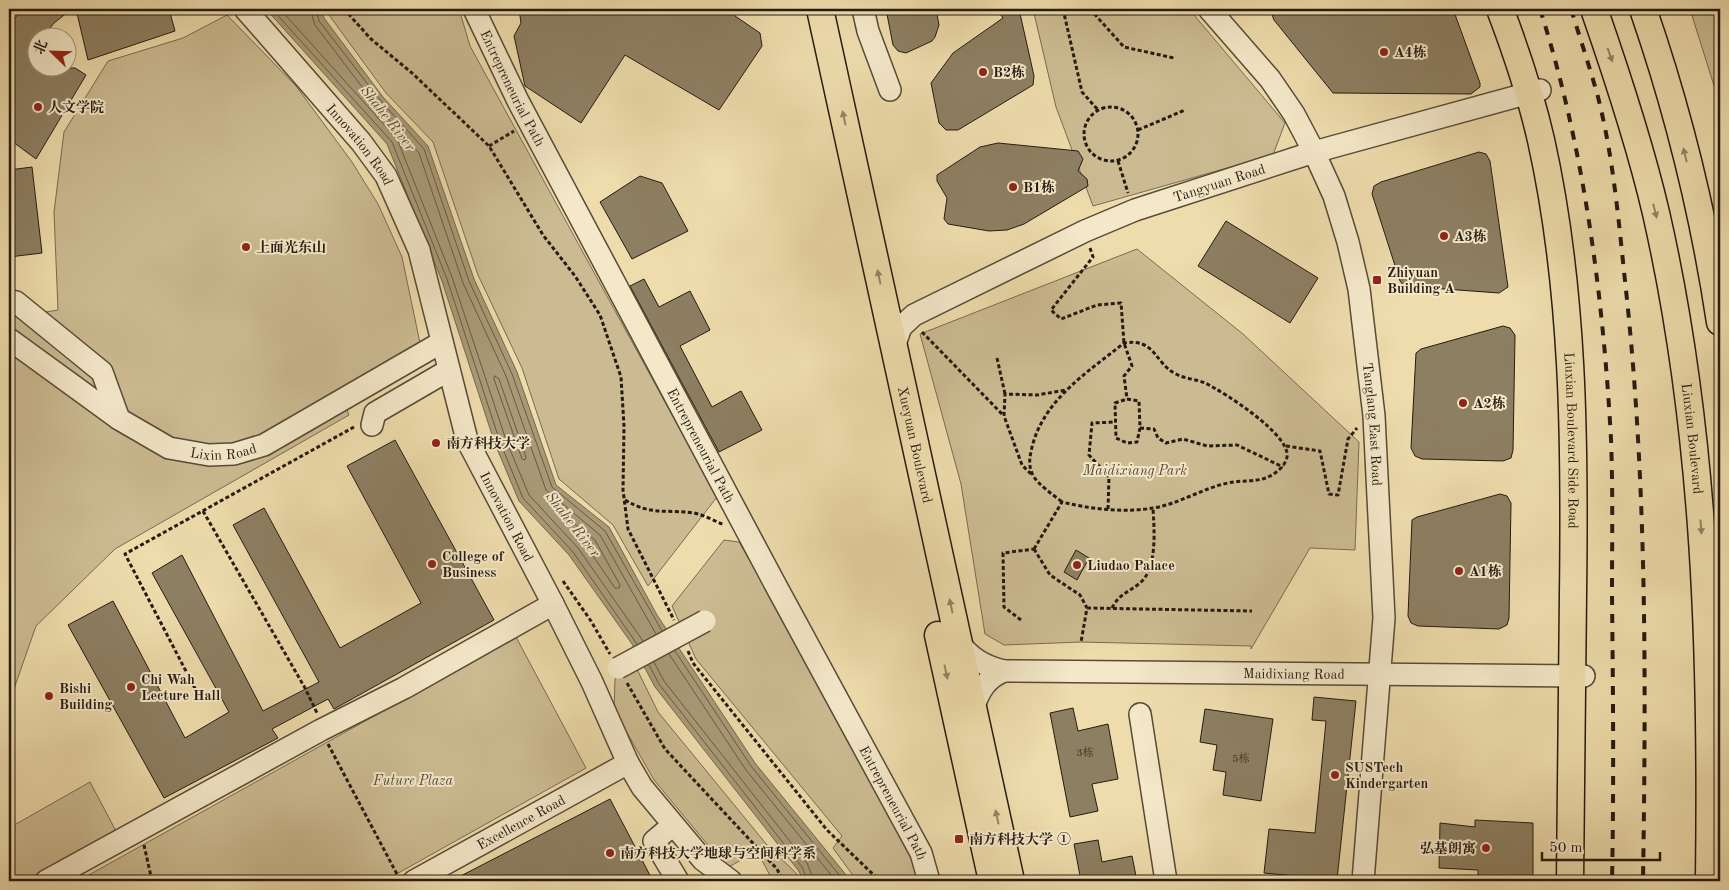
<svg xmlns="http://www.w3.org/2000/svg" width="1729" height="890" viewBox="0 0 1729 890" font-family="'Old Standard TT','Noto Serif SC',serif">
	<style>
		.green { fill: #ccbb92; stroke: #786b52 }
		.water { fill: #a99a77; stroke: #74674e }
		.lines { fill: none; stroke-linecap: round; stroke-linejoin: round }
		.shore { stroke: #665a44; stroke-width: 1 }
		.building { fill: #8d7f62; stroke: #241b11 }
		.minor-casing { stroke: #564b38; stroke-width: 24 }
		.major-casing { stroke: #241b11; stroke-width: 29 }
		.path { stroke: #241b11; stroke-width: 3; stroke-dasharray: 4 2.5; stroke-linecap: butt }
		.minor { stroke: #f4e8c9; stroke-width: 21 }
		.major { stroke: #eedcac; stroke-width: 26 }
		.rail { stroke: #241b11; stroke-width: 4; stroke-dasharray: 9 9; stroke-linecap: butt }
		.minor-bridge-casing { stroke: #564b38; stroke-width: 24; stroke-linecap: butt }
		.minor-bridge { stroke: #f4e8c9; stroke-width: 21 }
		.oneway { fill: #938566 }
		.poi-dot { fill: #8f2418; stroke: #f4e8c9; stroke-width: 2 }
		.labels { text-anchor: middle; stroke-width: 4; stroke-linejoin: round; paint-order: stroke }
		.number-label { font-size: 11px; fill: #3e3425 }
		.poi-label { font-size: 14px; font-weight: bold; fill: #241b11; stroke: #f4e8c9; text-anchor: start }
		.street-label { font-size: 14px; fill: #241b11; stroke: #f4e8c9 }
		.park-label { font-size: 14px; font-style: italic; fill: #564b38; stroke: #f4e8c9 }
		.water-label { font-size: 15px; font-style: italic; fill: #594e3a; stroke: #f4e8c9 }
	</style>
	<rect width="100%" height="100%" fill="#eedcac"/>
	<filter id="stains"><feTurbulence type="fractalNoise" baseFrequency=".004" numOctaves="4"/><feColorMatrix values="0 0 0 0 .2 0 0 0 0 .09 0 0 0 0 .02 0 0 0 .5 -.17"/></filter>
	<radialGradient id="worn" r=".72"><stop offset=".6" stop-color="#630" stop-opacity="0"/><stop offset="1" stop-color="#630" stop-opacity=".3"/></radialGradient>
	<!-- green -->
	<path class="green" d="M 327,9 L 459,9 L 470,46 L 717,497 L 648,586 L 613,525 L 559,479 L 522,368 L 478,275 L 433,142 L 386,93 L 329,15 Z
		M 1033,9 L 1189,9 L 1285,123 L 1273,155 L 1093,206 L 1056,107 Z
		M 1690,9 L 1720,9 L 1720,105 Z
		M 227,15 L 296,86 L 352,162 L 378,204 L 402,257 L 420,343 L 340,393 L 349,415 L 115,549 L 36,626 L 9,703 L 9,318 L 58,310 L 54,212 L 64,132 L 108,61 L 183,38 Z
		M 1137,249 L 1243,334 L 1359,442 L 1355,550 L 1310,548 L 1251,649 L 1251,646 L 1081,642 L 1004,645 L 985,634 L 961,484 L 920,334 Z
		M 724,540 L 739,542 L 916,853 L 922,881 L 857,881 L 833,848 L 842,836 L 696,659 L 672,606 Z
		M 516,637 L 586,768 L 384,881 L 78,881 Z
		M 632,659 L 658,712 L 767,845 L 796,873 L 800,881 L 773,881 L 757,851 L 727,868 L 654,780 L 614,710 L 615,679 Z
		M 90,782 L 117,833 L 31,881 L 9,881 L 9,828 Z"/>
	<!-- water -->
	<path class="water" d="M 266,9 L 321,9 L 324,18 L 383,97 L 428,146 L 474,279 L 517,372 L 556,485 L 609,527 L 657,615 L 755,763 L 851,881 L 804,881 L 798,870 L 655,687 L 632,644 L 569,555 L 519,501 L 495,444 L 442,281 L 387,144 Z"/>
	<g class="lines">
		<!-- shore -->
		<path class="shore" d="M 272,9 L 392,142 L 447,279 L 500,442 L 523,498 L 573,552 L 637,644
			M 280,9 L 397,139 L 452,277 L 506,440 L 529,495 L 578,548 L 643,641
			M 310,9 L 315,25 L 375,104 L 419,153 L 463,283 L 506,376 L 546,490 L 600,535 L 656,634
			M 316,9 L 319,21 L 380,100 L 424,149 L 469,281 L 512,374 L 552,487 L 605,531 L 662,631
			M 495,376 L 499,379 L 526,457 L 525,460 L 522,459 L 494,379 Z
			M 564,518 L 567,518 L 595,540 L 620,585 L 619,588 L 615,588 L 584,543 L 564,521 Z
			M 675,651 L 751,766 L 844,881
			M 669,654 L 746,770 L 836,881
			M 654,662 L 664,681 L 807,863 L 814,881
			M 649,665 L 659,684 L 802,867 L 808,881"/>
	</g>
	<!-- building -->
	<path class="building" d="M 21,9 L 72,9 L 54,23 L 42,38 L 38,38 L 38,68 L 75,68 L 86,75 L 36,159 L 9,139 L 9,28 Z
		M 76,9 L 169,9 L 175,31 L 88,60 Z
		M 519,9 L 733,9 L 735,16 L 760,33 L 762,46 L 719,110 L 625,55 L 581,123 L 525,86 L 514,36 L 521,23 Z
		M 886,9 L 936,9 L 939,25 L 935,37 L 932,41 L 906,53 L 898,51 L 893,45 Z
		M 997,9 L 1019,9 L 1034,76 L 1033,85 L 958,130 L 946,130 L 939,123 L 931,83 L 953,53 L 1003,18 Z
		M 1270,9 L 1453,9 L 1480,83 L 1480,87 L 1471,94 L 1333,93 L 1274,20 Z
		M 998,143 L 1078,151 L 1083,159 L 1078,171 L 1087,179 L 1088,186 L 1024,224 L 1007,230 L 989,231 L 948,224 L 944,219 L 947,198 L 937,181 L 937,175 L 980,147 Z
		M 1479,152 L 1486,154 L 1490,161 L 1508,287 L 1499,293 L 1404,286 L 1400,281 L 1372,194 L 1374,186 L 1381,182 Z
		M 32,167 L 42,253 L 9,257 L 9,170 Z
		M 640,176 L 662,183 L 688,231 L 632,259 L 600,202 Z
		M 1226,221 L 1318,278 L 1290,323 L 1198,266 Z
		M 644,279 L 659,307 L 690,291 L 710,330 L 680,346 L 712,407 L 741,391 L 762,430 L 719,452 L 630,286 Z
		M 1503,326 L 1510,328 L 1515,335 L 1513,450 L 1511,458 L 1503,461 L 1422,459 L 1415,456 L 1411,448 L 1416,353 L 1421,349 Z
		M 395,440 L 494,620 L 334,709 L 328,699 L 272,729 L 278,738 L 164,798 L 68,625 L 113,601 L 185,738 L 229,712 L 152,573 L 182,555 L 263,711 L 319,682 L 233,525 L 264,508 L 340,648 L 421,603 L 347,466 Z
		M 1500,494 L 1507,496 L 1511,503 L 1509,618 L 1507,625 L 1499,629 L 1418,626 L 1411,623 L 1408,616 L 1412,520 L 1417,517 Z
		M 1076,550 L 1089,558 L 1077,580 L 1064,572 Z
		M 1314,697 L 1356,701 L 1337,880 L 1264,873 L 1269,829 L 1315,833 L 1326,721 L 1312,720 Z
		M 1073,708 L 1078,731 L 1108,724 L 1118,779 L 1092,784 L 1098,811 L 1070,817 L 1050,713 Z
		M 1205,709 L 1273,719 L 1261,801 L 1223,795 L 1226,772 L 1213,770 L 1217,745 L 1200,742 Z
		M 610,799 L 653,881 L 451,881 Z
		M 1475,820 L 1533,823 L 1533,881 L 1478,881 L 1478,870 L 1439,868 L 1440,823 L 1475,827 Z
		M 1098,840 L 1102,862 L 1132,856 L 1137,881 L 1081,881 L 1074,844 Z"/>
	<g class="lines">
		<!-- minor casing -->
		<g class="minor-casing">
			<g id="minor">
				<path id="s1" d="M 245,9 L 361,142 L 386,176 L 419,250 L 467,440 L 553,604 L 592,682 L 628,763 L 642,787 L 703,860 L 731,881"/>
				<path id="s2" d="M 474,9 L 518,101 L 775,584 L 921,853 L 929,881"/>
				<path d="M 863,9 L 868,31 L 890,90"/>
				<path id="s3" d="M 1209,9 L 1270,79 L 1294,114 L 1314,152 L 1334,196 L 1348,242 L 1359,289 L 1374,416 L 1384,618 L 1363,881"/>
				<path d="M 9,301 L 16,302 L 102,372 L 119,419"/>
				<path id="s4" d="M 9,339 L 119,419 L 169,448 L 209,455 L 234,454 L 264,445 L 442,342"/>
				<path id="s5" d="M 894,347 L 901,327 L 914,315 L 1085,231 L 1135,210 L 1314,152 L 1540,90"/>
				<path d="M 372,425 L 375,413 L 449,370"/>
				<path id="s6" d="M 959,643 C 972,659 984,666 1004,671 L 1584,676"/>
				<path d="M 973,709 C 979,691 986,678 1004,671"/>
				<path d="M 1140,714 L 1166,881"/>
				<path d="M 673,825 L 654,841 L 678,881"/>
				<path d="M 46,881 L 321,730 L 404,688 L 553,604"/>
				<path id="s7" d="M 414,881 L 628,763"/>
			</g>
		</g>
		<!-- major casing -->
		<g class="major-casing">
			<g id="major">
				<path id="s8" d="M 820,9 L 1011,881"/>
				<path id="s9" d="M 1500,9 C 1516,51 1531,96 1541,140 C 1574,288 1575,442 1573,594 C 1572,689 1571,785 1570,881"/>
				<path id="s10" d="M 1594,9 C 1617,75 1640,144 1656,213 C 1706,432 1712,658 1709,881"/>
				<path d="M 1643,9 C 1678,110 1704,216 1720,322"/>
				<path d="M 938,635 L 992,881"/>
			</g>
		</g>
		<!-- path -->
		<path class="path" d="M 344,9 L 371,39 L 412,73 L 489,146 L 543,235 L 575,276 L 600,315 L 621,377 L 624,426 L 623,490 L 628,529 L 674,620
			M 1063,9 L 1082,92 L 1098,110
			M 1090,9 L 1124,47 L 1174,58
			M1084 134a27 27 0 1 1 54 0a27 27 0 1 1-54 0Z
			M 1138,130 L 1185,110
			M 489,146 L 514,131
			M 1118,161 L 1128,193
			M 1090,248 L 1093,257 L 1051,310 L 1061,319 L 1097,305 L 1121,303 L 1124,343 L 1132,366 L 1124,376 L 1127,399
			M 922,332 L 1003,415
			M 997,358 L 1005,394
			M 1127,399 L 1139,401 L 1140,428 L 1137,442 L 1127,443 L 1116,438 L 1115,403 Z
			M 1140,428 L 1154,429 L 1158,438 L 1166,443 L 1183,439 L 1207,446 L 1237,445 L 1283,467
			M 1286,446 L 1320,451 L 1329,494 L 1338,495 L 1348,439 L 1357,428
			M 1031,474 L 1022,465 L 1004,416 L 1005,394 L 1037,395 L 1066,390
			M 625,500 C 651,516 668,509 694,513 C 704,515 715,521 724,525
			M 1108,509 L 1109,477 L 1089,455 L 1092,423 L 1115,422
			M 203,511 L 305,688 L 317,713
			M 1034,549 L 1062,502 C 1090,509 1124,513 1153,508 C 1179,504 1203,488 1228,483 C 1241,480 1254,482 1266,478 C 1275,474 1285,467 1287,457 C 1291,435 1224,392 1205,383 C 1196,379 1185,379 1176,374 C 1154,363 1156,338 1124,343 C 1088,372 1044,399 1032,447 C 1030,456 1028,464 1032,473 C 1036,484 1054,495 1062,502
			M 1034,549 L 1050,575 L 1080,595 L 1087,608 L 1081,642
			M 563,581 L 591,621 L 610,654
			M 1087,608 L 1252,611
			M 1112,608 C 1119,594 1129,592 1140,583 C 1158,568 1154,528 1153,508
			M 1021,620 L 1004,607 L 1003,553 L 1034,549
			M 688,651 L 693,663 L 827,830 L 880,881
			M 627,683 L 665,749 L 777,869 L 783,881
			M 201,700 L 125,554 L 354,427
			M 328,744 L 398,876
			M 144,845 L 152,881"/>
		<!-- minor -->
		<use href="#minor" class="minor"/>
		<!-- major -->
		<use href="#major" class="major"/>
		<!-- rail -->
		<path class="rail" d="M 1540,9 C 1584,147 1603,295 1611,439 C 1613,491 1612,543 1612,594 C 1613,690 1614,785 1612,881
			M 1571,9 C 1580,38 1590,68 1598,97 C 1614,160 1619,226 1626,290 C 1647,486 1646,684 1643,881"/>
		<!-- minor-bridge casing -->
		<g class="minor-bridge-casing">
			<path id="minor-bridge" d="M 618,668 L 705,621"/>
		</g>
		<!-- minor-bridge -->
		<use href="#minor-bridge" class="minor-bridge"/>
	</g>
	<!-- one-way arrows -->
	<defs><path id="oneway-solid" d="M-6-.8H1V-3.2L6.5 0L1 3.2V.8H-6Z" transform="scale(1.25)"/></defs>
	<g class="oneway">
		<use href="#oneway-solid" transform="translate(1610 55) rotate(70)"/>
		<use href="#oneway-solid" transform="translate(844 118) rotate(-102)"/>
		<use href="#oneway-solid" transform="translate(1685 155) rotate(-104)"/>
		<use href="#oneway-solid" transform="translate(1655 211) rotate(76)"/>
		<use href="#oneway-solid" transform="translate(879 277) rotate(-102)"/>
		<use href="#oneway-solid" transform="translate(1701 527) rotate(86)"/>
		<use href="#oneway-solid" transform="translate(951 606) rotate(-102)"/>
		<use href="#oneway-solid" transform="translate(946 672) rotate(78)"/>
		<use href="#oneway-solid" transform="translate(997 817) rotate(-102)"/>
	</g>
	<!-- markers -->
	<g class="poi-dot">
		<circle cx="1384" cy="52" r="5"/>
		<circle cx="983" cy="72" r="5"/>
		<circle cx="38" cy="107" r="5"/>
		<circle cx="1013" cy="187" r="5"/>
		<circle cx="1444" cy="236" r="5"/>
		<circle cx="246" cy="247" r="5"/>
		<rect x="1372" y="275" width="10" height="10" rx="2.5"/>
		<circle cx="1463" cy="403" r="5"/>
		<circle cx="436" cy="443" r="5"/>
		<circle cx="432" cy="564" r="5"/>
		<circle cx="1077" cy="565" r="5"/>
		<circle cx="1459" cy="571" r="5"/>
		<circle cx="131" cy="687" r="5"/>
		<circle cx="49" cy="696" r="5"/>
		<circle cx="1335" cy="775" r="5"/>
		<rect x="954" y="834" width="10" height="10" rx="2.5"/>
		<circle cx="1486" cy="848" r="5"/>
		<circle cx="610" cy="853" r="5"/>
	</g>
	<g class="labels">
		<!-- number labels -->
		<g class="number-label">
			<text x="1085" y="756">3栋</text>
			<text x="1241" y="762">5栋</text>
		</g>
		<!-- poi labels -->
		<g class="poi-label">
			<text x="1394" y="57">A4栋</text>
			<text x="993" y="77">B2栋</text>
			<text x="48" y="112">人文学院</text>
			<text x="1023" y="192">B1栋</text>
			<text x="1454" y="241">A3栋</text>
			<text x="256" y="252">上面光东山</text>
			<text x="1387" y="277">Zhiyuan<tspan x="1387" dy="16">Building A</tspan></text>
			<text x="1473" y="408">A2栋</text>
			<text x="446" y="448">南方科技大学</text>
			<text x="442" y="561">College of<tspan x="442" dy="16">Business</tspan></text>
			<text x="1087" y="570">Liudao Palace</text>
			<text x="1469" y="576">A1栋</text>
			<text x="141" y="684">Chi Wah<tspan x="141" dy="16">Lecture Hall</tspan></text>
			<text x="59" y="693">Bishi<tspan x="59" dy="16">Building</tspan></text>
			<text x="1345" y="772">SUSTech<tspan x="1345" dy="16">Kindergarten</tspan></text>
			<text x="969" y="844">南方科技大学 ①</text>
			<text x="1476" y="853" text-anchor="end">弘基朗寓</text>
			<text x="620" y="858">南方科技大学地球与空间科学系</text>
		</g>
		<!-- street labels -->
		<g class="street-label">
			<text dy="5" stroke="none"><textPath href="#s2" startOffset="88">Entrepreneurial Path</textPath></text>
			<text dy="5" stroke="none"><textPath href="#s1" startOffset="178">Innovation Road</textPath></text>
			<text dy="5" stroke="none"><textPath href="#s5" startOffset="372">Tangyuan Road</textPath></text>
			<text dy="5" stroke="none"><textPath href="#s3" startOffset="459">Tanglang East Road</textPath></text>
			<text dy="5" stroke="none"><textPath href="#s10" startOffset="442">Liuxian Boulevard</textPath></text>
			<text dy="5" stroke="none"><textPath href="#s9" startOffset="440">Liuxian Boulevard Side Road</textPath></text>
			<text dy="5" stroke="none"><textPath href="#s8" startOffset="446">Xueyuan Boulevard</textPath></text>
			<text dy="5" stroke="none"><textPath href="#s2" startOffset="492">Entrepreneurial Path</textPath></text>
			<text dy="5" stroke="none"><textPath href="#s4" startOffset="249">Lixin Road</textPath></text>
			<text dy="5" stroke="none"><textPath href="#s1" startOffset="582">Innovation Road</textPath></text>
			<text dy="5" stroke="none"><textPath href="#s6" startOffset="344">Maidixiang Road</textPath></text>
			<text dy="5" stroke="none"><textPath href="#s2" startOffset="898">Entrepreneurial Path</textPath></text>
			<text dy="5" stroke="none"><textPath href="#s7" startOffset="122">Excellence Road</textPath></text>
		</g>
		<!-- park labels -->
		<g class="park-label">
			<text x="1135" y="475">Maidixiang Park</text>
			<text x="413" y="785">Future Plaza</text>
		</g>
		<!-- water labels -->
		<g class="water-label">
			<text transform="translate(388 118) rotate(52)" y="5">Shahe River</text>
			<text transform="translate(573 524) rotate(52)" y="5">Shahe River</text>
		</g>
	</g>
	<!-- margin -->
	<rect width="1729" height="890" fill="none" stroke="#eedcac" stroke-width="30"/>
	<rect x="10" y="10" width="1709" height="870" fill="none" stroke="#241b11" stroke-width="2.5"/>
	<rect x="15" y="15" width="1699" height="860" fill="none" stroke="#241b11"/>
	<!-- north arrow -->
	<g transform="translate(52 52) rotate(293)"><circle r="24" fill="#f4e8c9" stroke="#a1967f"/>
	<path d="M0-4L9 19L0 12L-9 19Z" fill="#8f2418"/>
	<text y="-8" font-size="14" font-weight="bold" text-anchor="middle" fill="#241b11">北</text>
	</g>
	<!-- scale -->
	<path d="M1542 852v8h118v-8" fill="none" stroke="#241b11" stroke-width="2.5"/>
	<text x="1549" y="852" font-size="15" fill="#241b11" stroke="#f4e8c9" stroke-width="4" paint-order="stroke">50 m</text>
	<rect width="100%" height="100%" filter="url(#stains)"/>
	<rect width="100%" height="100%" fill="url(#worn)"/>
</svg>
